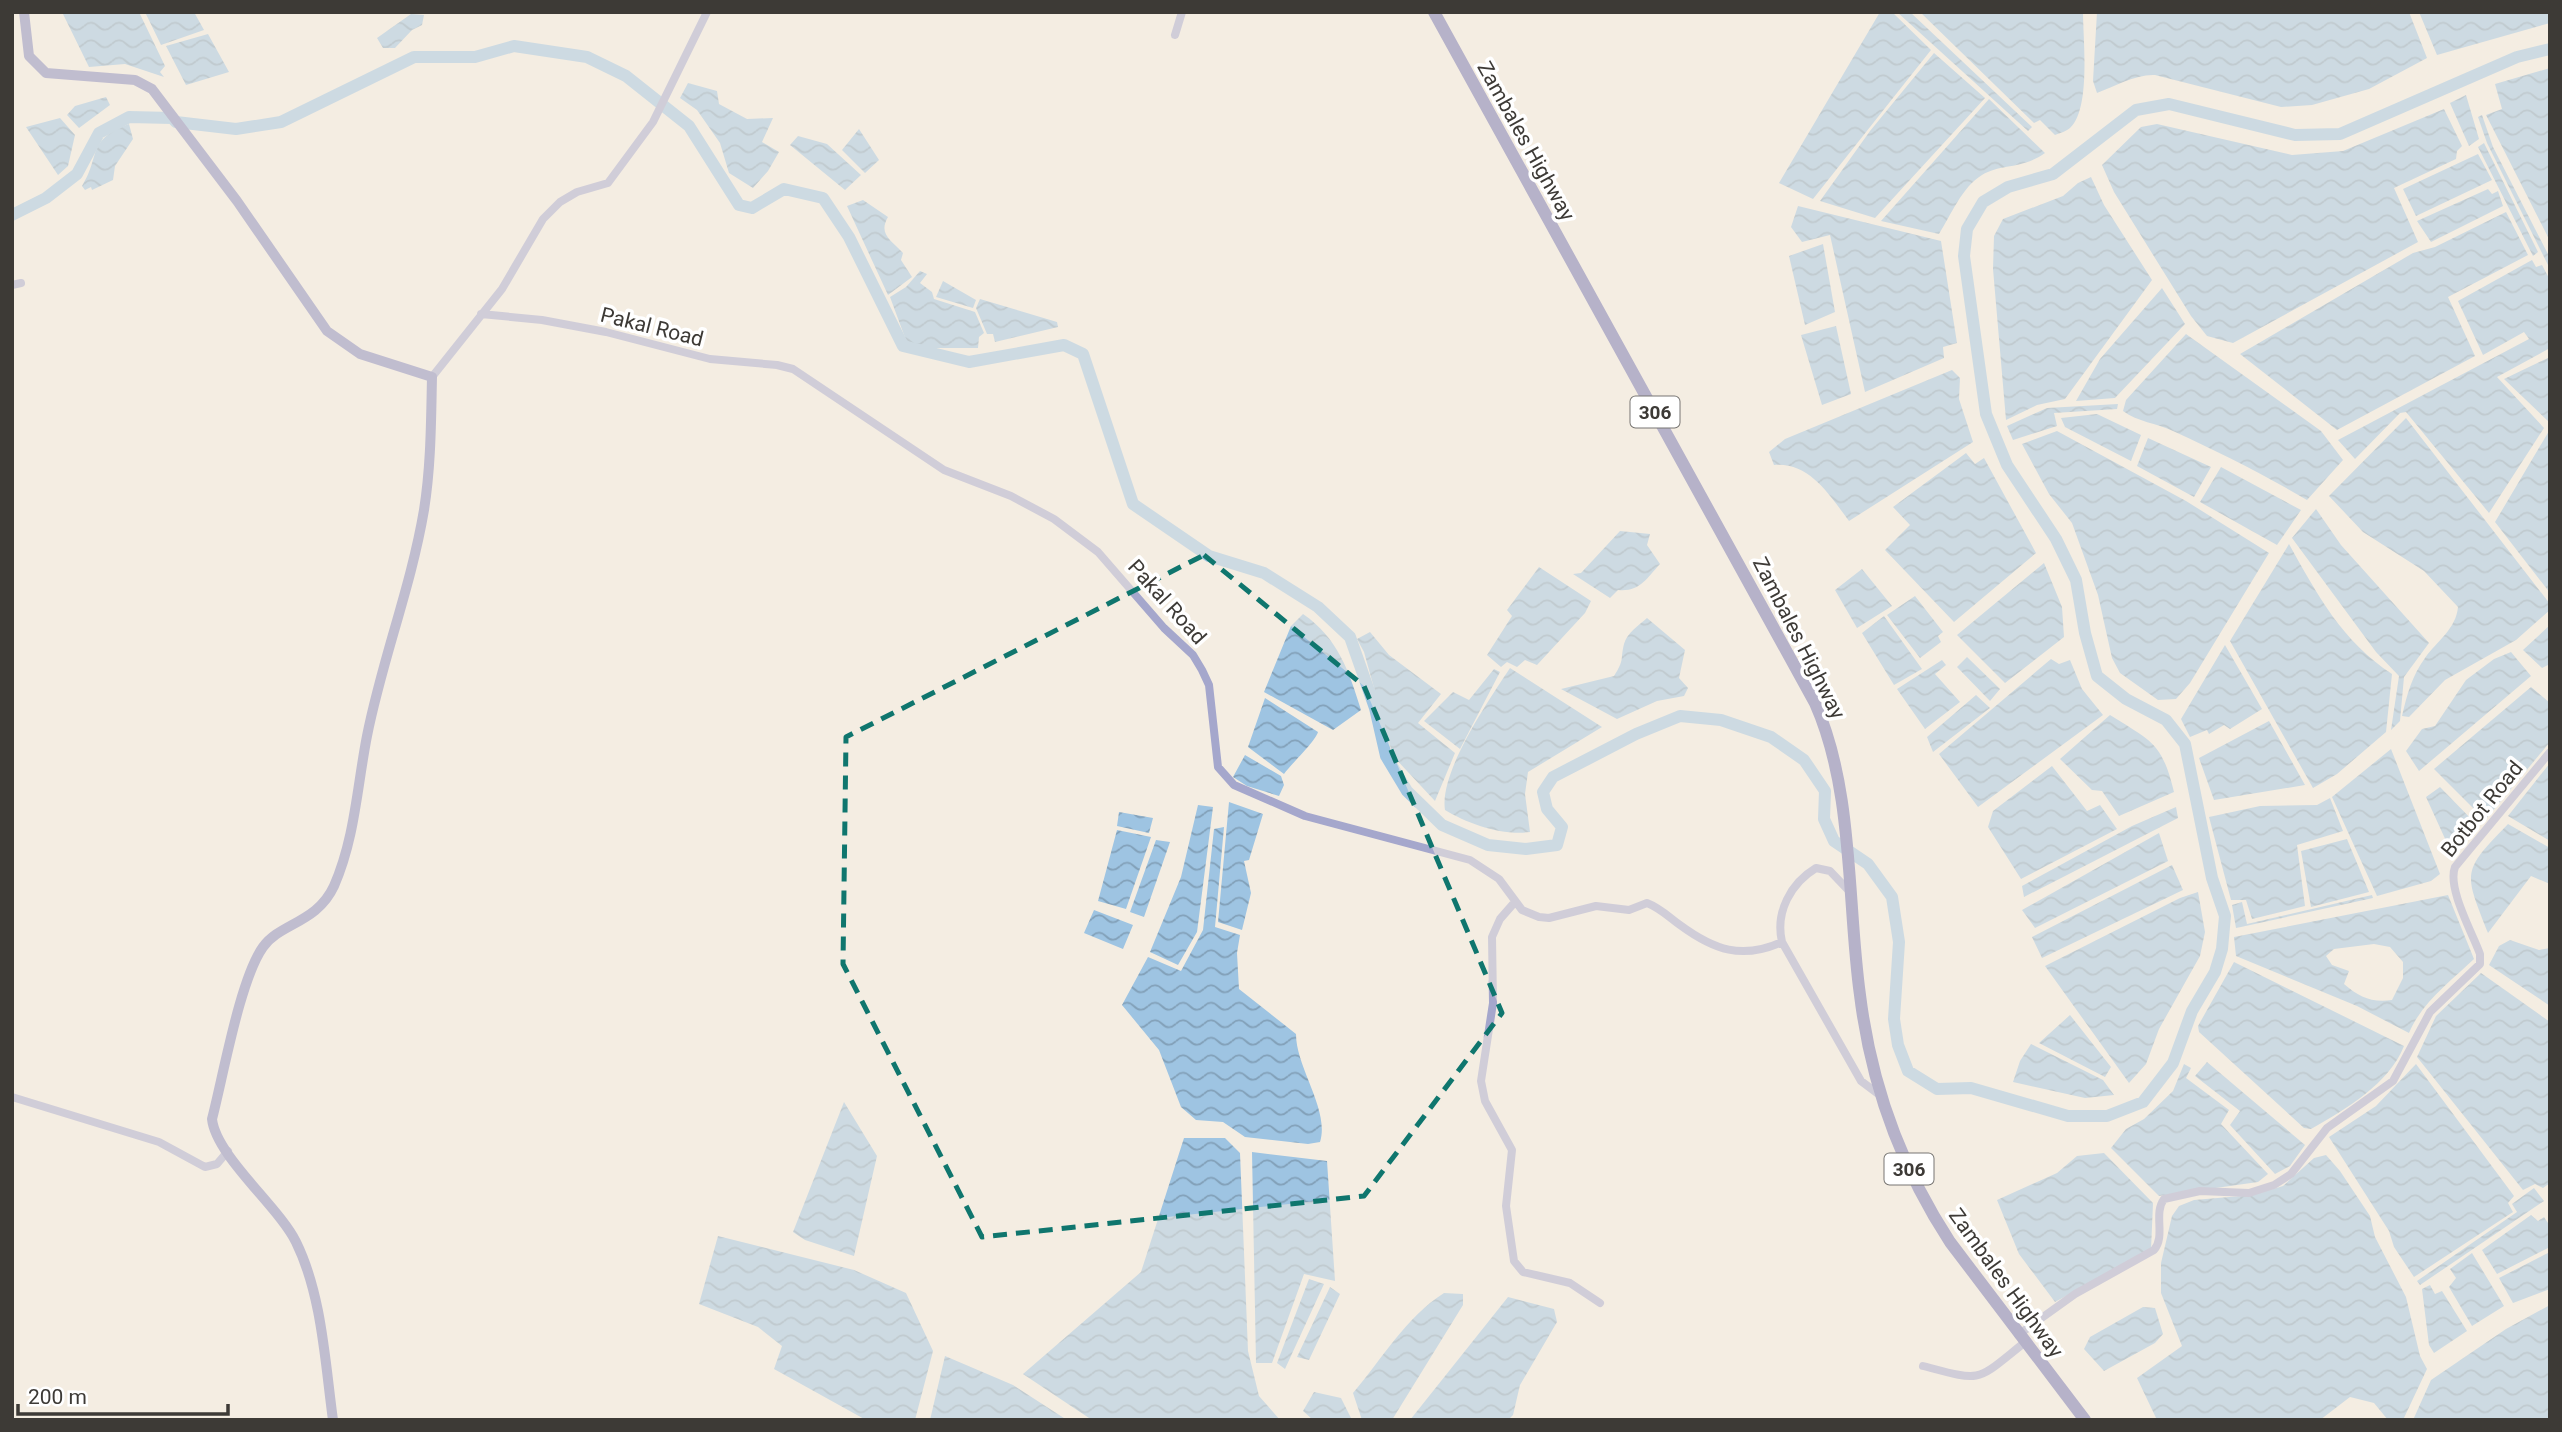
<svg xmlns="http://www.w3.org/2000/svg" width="2562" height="1432" viewBox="0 0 2562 1432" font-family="Roboto,sans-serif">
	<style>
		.water { fill: url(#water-waves); fill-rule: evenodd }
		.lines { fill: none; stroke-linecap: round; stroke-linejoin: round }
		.river { stroke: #9ec4e2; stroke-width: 12 }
		.street { stroke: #a5a7cc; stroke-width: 8 }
		.secondary { stroke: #8283b9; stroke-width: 10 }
		.primary { stroke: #6a6aab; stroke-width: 12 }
		.marked { fill: none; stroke: #0f766e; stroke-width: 5; stroke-dasharray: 14 9; stroke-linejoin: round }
		.labels { text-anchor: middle; stroke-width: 7; stroke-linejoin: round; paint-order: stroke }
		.shield { fill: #fff; stroke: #777572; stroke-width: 2 }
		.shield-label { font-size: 19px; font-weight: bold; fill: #3d3a36 }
		.street-label { font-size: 21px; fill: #3d3a36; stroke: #fff }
	</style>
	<defs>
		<pattern id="water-waves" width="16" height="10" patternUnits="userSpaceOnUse" patternTransform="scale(1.75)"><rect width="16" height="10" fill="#9ec4e2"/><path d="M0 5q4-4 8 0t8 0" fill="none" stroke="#82a0b8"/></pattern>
	</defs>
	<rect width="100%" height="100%" fill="#f4ede2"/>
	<!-- water -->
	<path class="water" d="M 62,12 L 139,12 L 165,66 L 160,72 L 164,77 L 125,64 L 89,67 Z
		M 145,12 L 194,12 L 204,30 L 161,45 Z
		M 1880,12 L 1892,12 L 1931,50 L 1813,199 L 1779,183 Z
		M 1897,12 L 1910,12 L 2032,127 L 2028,131 Z
		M 1920,12 L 2083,12 C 2083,40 2091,108 2070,128 C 2067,131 2060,133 2055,135 L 2040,120 L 2034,123 Z
		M 2097,12 L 2409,12 L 2427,58 L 2369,89 L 2312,105 L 2281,107 L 2155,75 C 2136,74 2115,86 2097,93 L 2093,81 Z
		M 2419,12 L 2550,12 L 2550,23 L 2437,55 Z
		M 411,14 L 424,15 L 422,25 L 412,30 L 395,48 L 383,48 L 377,38 Z
		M 208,34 L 229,72 L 186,85 L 166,46 Z
		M 1934,53 L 1985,98 L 1875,218 L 1820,201 L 1870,131 Z
		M 2550,68 L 2550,241 L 2486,115 L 2502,109 L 2495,84 Z
		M 688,83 L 717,91 L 719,104 L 747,119 L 773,118 L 762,142 L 779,152 L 768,171 L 753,188 L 729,173 L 720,143 L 697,110 L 680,98 Z
		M 2466,95 L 2479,139 L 2469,146 L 2450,103 Z
		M 106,97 L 110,105 L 79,128 L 67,115 L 75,106 Z
		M 1989,99 L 2045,153 C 2021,170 2001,163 1982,175 C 1962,187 1951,215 1939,234 L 1881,221 Z
		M 2444,109 L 2462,146 L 2457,151 L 2456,159 L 2394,188 L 2418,242 L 2233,343 L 2207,336 L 2191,316 L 2114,192 L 2102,165 L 2141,127 L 2157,124 L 2292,155 L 2343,151 Z
		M 2482,115 L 2493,147 L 2550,258 L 2550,269 L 2487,143 L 2478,117 Z
		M 60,118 L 75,135 L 68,166 L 58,175 L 26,127 Z
		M 129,124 L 133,139 L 115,166 L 113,180 L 92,190 L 91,187 L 85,190 L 82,186 C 101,156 86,140 129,124 Z
		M 859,129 L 879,160 L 865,173 L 842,150 Z
		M 798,136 L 827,144 L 861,175 L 845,190 L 790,145 Z
		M 2484,143 L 2538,252 L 2533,256 L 2478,147 Z
		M 2478,154 L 2492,180 L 2416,216 L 2403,189 Z
		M 2091,177 L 2104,205 L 2152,280 L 2065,399 L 2037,405 L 2006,420 L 1993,269 L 1994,236 L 2003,219 L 2063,196 L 2078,183 Z
		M 2488,189 L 2492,194 L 2498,191 L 2503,206 L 2431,242 L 2417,221 Z
		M 863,200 L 888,217 C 878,234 891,240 903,253 L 901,260 L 912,277 L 888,295 L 847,206 Z
		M 1798,206 L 1941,241 L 1957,343 L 1943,347 L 1944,358 L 1865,392 L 1830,235 L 1802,242 L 1791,227 Z
		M 2506,212 L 2528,255 L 2448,297 L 2475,356 L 2337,430 L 2240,354 L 2413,253 L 2435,247 Z
		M 1823,244 L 1835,312 L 1805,325 L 1789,256 Z
		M 2532,260 L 2536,267 L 2542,265 L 2550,280 L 2550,348 L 2497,377 L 2544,428 L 2489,513 L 2406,412 L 2400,413 L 2355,459 L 2338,440 L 2529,339 L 2524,332 L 2483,355 L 2458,301 Z
		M 920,271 L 927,274 L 920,283 L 932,292 L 934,299 L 975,312 L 984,333 L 979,337 L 978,348 L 922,348 L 907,343 L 890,297 L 906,287 Z
		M 943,281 L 976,300 L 973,308 L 936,297 Z
		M 2162,288 L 2185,324 L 2115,398 L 2076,401 L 2100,359 Z
		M 980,299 L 1057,322 L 1058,327 L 995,342 L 993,334 L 987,334 L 976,308 Z
		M 1836,326 L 1851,394 L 1822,405 L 1801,335 Z
		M 2186,334 L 2321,431 L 2343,460 L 2307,500 C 2263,474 2219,452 2173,431 C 2156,423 2138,422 2123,411 L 2126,400 Z
		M 2550,357 L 2550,423 L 2504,379 Z
		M 1952,370 L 1960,378 L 1959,399 L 1973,442 L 1849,521 C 1830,496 1810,462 1774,465 L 1769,452 L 1785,439 Z
		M 2118,404 L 2117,409 L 2054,413 L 2057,426 L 2013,440 L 2007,426 L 2047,408 Z
		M 2097,414 L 2141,435 L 2131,461 L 2065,427 L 2061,418 Z
		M 2406,418 L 2550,604 L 2550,610 L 2516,640 L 2445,680 L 2409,717 L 2402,716 C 2407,694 2412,676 2425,658 C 2437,641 2456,629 2458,607 L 2424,571 L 2363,532 L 2329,496 Z
		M 2057,431 L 2186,501 L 2269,553 L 2190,683 L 2176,699 L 2158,700 L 2120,673 L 2112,658 L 2098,595 L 2072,523 L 2049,494 L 2022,444 Z
		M 2549,431 L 2550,431 L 2550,593 L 2495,522 Z
		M 2148,438 L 2211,467 L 2194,497 L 2137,466 Z
		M 1966,453 L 1975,464 L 1984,458 L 2036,553 L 1954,622 L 1885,550 L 1910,525 L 1893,507 Z
		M 2221,467 L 2301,510 L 2277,545 L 2200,502 Z
		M 2316,509 L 2341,545 L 2429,643 L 2404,677 L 2400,721 L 2391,730 L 2399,676 L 2376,652 L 2292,538 Z
		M 1620,531 L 1650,534 L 1647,545 L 1660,564 C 1646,579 1640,592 1618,590 L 1610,598 L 1573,574 L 1581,573 Z
		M 2289,544 C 2318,596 2342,641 2392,674 L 2386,732 L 2337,774 L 2313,788 L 2230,641 Z
		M 2044,563 L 2062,607 L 2064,637 L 2005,683 L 1957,635 Z
		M 1539,567 L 1591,601 L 1585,613 L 1537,665 L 1525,660 L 1517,667 L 1507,662 L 1501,667 L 1487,655 L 1512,616 L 1507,610 Z
		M 1862,569 L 1892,606 L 1857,628 L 1835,590 Z
		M 1915,596 L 1943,632 L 1938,636 L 1941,642 L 1920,658 L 1887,615 Z
		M 1303,614 C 1338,638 1349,671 1361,710 L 1333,730 L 1264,692 L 1291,626 Z
		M 1884,616 L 1922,669 L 1894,685 L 1862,633 Z
		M 1647,618 L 1685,650 L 1679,678 L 1688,688 L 1684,696 L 1657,701 L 1617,719 L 1561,689 L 1614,676 C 1625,659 1620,660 1624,644 C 1627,633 1639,625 1647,618 Z
		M 2550,625 L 2550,664 L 2542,668 L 2523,650 Z
		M 1370,632 L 1389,655 L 1441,694 L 1418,723 L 1455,753 L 1435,801 L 1393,756 L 1364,652 L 1357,639 Z
		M 2225,645 L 2262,709 L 2230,729 L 2224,725 L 2209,734 L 2207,730 L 2190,737 L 2181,719 Z
		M 2511,652 L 2531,676 L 2419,771 L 2406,751 L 2422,729 L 2435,726 L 2466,680 L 2494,659 Z
		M 1967,657 L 2000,689 L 1990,701 L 1957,667 Z
		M 2051,659 L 2059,664 L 2070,660 L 2082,689 L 2103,715 L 1978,807 L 1939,754 Z
		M 1942,660 L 1946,665 L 1935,674 L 1960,702 L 1925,729 L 1897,689 Z
		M 1510,668 L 1602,727 L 1528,772 L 1525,794 L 1530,832 C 1503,836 1468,824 1445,810 C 1439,772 1489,700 1510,668 Z
		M 1494,669 L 1500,672 L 1460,749 L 1424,721 L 1453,692 L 1469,700 Z
		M 2531,687 L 2550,703 L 2550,742 L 2485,820 L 2434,769 Z
		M 1976,695 L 1990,708 L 1933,752 L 1927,737 Z
		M 1265,698 L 1318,732 C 1315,742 1292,763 1284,774 L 1248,747 Z
		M 2110,715 C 2151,741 2162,742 2174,792 L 2119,816 L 2102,791 L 2092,790 L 2060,759 Z
		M 2269,721 L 2305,785 L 2214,800 L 2199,758 Z
		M 2391,749 L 2440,874 L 2431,881 L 2377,896 L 2332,797 Z
		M 1245,755 L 1281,776 L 1284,785 L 1279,796 L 1247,786 L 1233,777 Z
		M 2550,763 L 2550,841 L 2508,816 Z
		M 2052,766 L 2087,811 L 2100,805 L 2117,829 L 2021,879 L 1988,827 L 1993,811 Z
		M 2440,787 L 2479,827 L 2452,854 L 2426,797 Z
		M 2330,798 L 2343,831 L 2297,845 L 2305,906 L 2252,919 L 2246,900 L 2231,900 L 2209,817 L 2260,806 L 2317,805 Z
		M 1229,802 L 1263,814 L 1249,860 L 1244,861 L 1251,893 L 1242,930 L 1218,922 Z
		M 1198,805 L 1213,807 L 1197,932 L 1178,965 L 1150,952 L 1181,877 Z
		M 2176,807 L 2178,818 L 2024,897 L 2022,886 L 2132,826 Z
		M 1119,812 L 1153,818 L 1149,833 L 1117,826 Z
		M 2508,824 L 2550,848 L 2550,884 L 2531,876 L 2488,933 C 2464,872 2461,872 2508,824 Z
		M 1224,827 L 1215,927 L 1240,935 L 1237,953 L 1239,989 L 1296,1034 C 1296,1068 1330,1110 1320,1142 L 1308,1144 L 1245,1137 L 1223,1122 L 1196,1120 L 1181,1107 L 1159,1050 L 1122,1005 L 1148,957 L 1181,971 L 1203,930 L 1214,829 Z
		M 1117,830 L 1151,837 L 1126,909 L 1098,901 Z
		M 2159,833 L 2168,861 L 2035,928 L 2022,910 Z
		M 2347,839 L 2369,892 L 2311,907 L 2301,851 Z
		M 1156,840 L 1170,842 L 1144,917 L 1130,912 Z
		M 2172,865 L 2183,890 L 2042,958 L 2032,937 Z
		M 2198,892 L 2205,932 L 2200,956 L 2159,1029 L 2146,1064 L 2129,1083 L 2045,966 L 2180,898 Z
		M 2372,895 L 2373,898 L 2241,927 L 2236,928 L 2232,905 L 2242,902 L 2247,924 Z
		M 2448,895 L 2474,959 C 2451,981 2422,1002 2409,1033 L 2357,1006 L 2236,956 L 2234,937 ZM 2374,944 L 2390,947 L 2403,962 L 2403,978 L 2392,1000 C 2372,1003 2359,997 2344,984 L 2349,971 L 2332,965 L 2326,956 L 2334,949 Z
		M 1094,910 L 1133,925 L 1123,949 L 1084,933 Z
		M 2510,940 L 2539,950 L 2550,948 L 2550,1006 L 2489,965 L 2499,946 Z
		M 2234,962 L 2404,1046 C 2389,1084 2346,1109 2311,1129 L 2304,1128 L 2199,1032 L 2198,1026 Z
		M 2481,973 L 2550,1022 L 2550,1183 L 2543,1188 L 2535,1184 L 2523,1190 L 2417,1057 L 2436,1016 Z
		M 2070,1015 L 2111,1067 L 2105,1077 L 2039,1043 Z
		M 2031,1044 L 2103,1080 L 2114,1095 L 2085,1098 L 2013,1082 L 2020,1061 Z
		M 2207,1062 L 2305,1145 L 2290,1166 L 2275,1174 L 2230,1125 L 2240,1111 L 2195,1076 Z
		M 2184,1064 L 2191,1068 L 2186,1078 L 2229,1110 L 2221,1124 L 2268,1174 L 2258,1182 L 2159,1196 L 2111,1148 L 2126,1129 L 2144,1119 L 2173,1091 Z
		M 2416,1064 L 2514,1196 L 2508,1203 L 2513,1212 L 2414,1277 L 2394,1247 L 2389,1231 L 2329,1137 L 2376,1106 Z
		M 844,1102 L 877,1156 L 854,1256 L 805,1240 L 793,1232 Z
		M 1184,1138 L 1225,1138 L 1240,1153 L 1248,1351 L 1259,1396 L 1280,1420 L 1092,1420 L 1023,1374 L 1141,1272 Z
		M 1252,1152 L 1327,1161 L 1335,1281 L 1304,1274 L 1272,1363 L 1256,1363 Z
		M 2104,1153 L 2153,1203 L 2151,1250 L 2055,1302 L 2019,1254 L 1997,1200 L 2057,1173 L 2077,1156 Z
		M 2326,1155 L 2340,1171 L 2370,1216 L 2375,1237 L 2406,1297 L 2420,1356 L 2427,1369 L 2403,1420 L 2388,1420 L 2374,1403 L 2350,1397 L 2320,1420 L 2157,1420 L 2137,1378 L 2182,1346 L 2161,1293 L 2161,1263 L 2172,1216 L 2179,1206 L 2194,1200 L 2253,1195 L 2283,1186 L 2314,1158 Z
		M 2534,1188 L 2544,1201 L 2420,1285 L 2417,1281 L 2517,1212 L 2512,1204 Z
		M 2531,1215 L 2538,1221 L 2544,1217 L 2550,1226 L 2550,1247 L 2497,1274 L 2482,1250 Z
		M 718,1236 L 854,1270 L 906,1293 L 933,1351 L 915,1420 L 866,1420 L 774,1369 L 782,1346 L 758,1327 L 699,1304 Z
		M 2550,1252 L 2550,1289 L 2513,1303 L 2499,1278 Z
		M 2472,1253 L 2504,1306 L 2472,1326 L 2449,1287 L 2456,1278 L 2450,1269 Z
		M 1309,1279 L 1324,1284 L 1285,1369 L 1277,1363 Z
		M 2430,1285 L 2435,1294 L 2442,1291 L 2467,1331 L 2434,1353 L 2429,1345 L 2422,1289 Z
		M 1330,1287 L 1340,1294 L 1309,1360 L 1297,1357 Z
		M 1444,1293 L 1463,1294 L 1463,1305 L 1392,1420 L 1362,1420 L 1353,1393 C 1382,1359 1406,1317 1444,1293 Z
		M 1508,1297 L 1554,1309 L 1557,1322 L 1520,1385 L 1513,1415 L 1508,1420 L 1410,1420 Z
		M 2550,1305 L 2550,1420 L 2413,1420 L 2431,1380 L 2506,1329 Z
		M 2143,1307 L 2155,1308 L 2163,1334 L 2155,1343 L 2104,1371 L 2084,1349 L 2090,1337 Z
		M 945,1356 L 1013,1385 L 1067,1420 L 930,1420 Z
		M 1314,1392 L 1341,1398 L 1352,1420 L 1313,1420 L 1303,1411 Z"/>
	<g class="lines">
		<!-- river -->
		<path class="river" d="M 12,215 L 46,198 L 77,174 L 99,133 L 129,117 L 172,118 L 176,122 L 236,129 L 281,122 L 414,57 L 475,57 L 514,46 L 587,57 L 626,76 L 689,126 L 739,205 L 752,208 L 784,189 L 823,198 L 849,237 L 903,346 L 969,362 L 1064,345 L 1083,354 L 1133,504 L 1209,556 L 1264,573 L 1318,607 L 1350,637 L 1375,708 L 1386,756 L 1407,791 L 1442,825 L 1488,845 L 1526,849 L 1557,845 L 1562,827 L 1547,809 L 1543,792 L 1553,777 L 1636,734 L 1680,716 L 1721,720 L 1771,737 L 1804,760 L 1825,791 L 1824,819 L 1834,841 L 1868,864 L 1892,897 L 1899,942 L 1894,1019 L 1898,1045 L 1908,1071 L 1937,1089 L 1971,1088 L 2068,1116 L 2107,1116 L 2143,1102 L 2173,1063 L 2192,1011 L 2215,972 L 2222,949 L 2225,916 L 2212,878 L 2185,744 L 2166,720 L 2126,699 L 2097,676 L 2085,633 L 2076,580 L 2056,539 L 2007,465 L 1986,414 L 1964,256 L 1967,229 L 1983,202 L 2008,187 L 2053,174 L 2136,110 L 2169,104 L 2295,135 L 2340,134 L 2517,57 L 2550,49"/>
		<!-- street -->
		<path class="street" d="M 1175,35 L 1182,12
			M 12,285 L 21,283
			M 481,314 L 542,320 L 606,332 L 710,359 L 777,365 L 793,369 L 944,470 L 1011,496 L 1054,519 L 1098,552 L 1164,628 L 1193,655 L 1202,670 L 1209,685 L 1218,767 L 1234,785 L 1305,816 L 1470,860 L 1499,879 L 1522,910 L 1539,917 L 1549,918 L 1596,906 L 1629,910 L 1647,903 C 1660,908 1669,917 1680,925 C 1714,950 1742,960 1782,942
			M 432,377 L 502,289 L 543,219 L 560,202 L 577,192 L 608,183 L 653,122 L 707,12
			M 1851,893 L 1830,871 L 1816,868 C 1791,883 1775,912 1782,942 L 1861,1081 L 1881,1096
			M 1514,903 L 1500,919 L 1492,937 L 1493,1003 L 1481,1081 L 1485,1101 L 1512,1150 L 1506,1206 L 1514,1261 L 1523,1272 L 1570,1283 L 1600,1303
			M 12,1097 L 159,1142 L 205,1167 L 217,1164 L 228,1151
			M 2018,1335 L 2075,1294 L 2154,1250 C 2166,1236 2153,1214 2164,1199 L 2200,1191 L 2249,1193 L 2274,1185 L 2291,1174 L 2327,1128 L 2393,1081 L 2430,1012 L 2480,964 L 2480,954 C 2472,932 2447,888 2455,867 L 2550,752
			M 1923,1366 C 1984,1382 1975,1382 2024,1343"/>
		<!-- secondary -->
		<path class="secondary" d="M 24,12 L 29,56 L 46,73 L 135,80 L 152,89 L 237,201 L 327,331 L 360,354 L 432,377 C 431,422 431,466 424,510 C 411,587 382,660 367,736 C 357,787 355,838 334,886 C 317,923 280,923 263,947 C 240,979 223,1077 212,1119 C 216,1156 279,1207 296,1242 C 322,1295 325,1362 333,1420"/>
		<!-- primary -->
		<path class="primary" d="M 1434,12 L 1815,703 C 1854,790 1847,902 1860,995 C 1871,1084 1901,1167 1950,1242 L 2085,1420"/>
	</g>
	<!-- marked area -->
	<path d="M0 0H2562V1432H0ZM 1204,555 L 1364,686 L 1502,1013 L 1364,1196 L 982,1237 L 843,964 L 846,737 Z" fill="#f4ede2" fill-opacity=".55" fill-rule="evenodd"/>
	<path class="marked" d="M 1204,555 L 1364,686 L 1502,1013 L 1364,1196 L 982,1237 L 843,964 L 846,737 Z"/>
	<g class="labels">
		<!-- shield labels -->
		<g class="shield">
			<rect x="1630.5" y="396.5" width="49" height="31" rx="5"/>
			<rect x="1884.5" y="1153.5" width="49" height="31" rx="5"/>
		</g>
		<g class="shield-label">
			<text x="1655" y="419">306</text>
			<text x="1909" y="1176">306</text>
		</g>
		<!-- street labels -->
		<g class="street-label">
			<text transform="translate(1526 141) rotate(61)" y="7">Zambales Highway</text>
			<text transform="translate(652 327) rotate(14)" y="7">Pakal Road</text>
			<text transform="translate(1167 602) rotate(48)" y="7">Pakal Road</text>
			<text transform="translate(1799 638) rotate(63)" y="7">Zambales Highway</text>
			<text transform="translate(2482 809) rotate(-51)" y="7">Botbot Road</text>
			<text transform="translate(2006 1283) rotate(54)" y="7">Zambales Highway</text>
		</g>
	</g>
	<!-- border -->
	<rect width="2562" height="1432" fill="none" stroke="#3d3a36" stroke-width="28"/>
	<!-- scale -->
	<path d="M18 1404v10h210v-10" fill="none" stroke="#3d3a36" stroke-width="3.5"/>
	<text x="28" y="1404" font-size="21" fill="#3d3a36" stroke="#ffffff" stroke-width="5" paint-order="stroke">200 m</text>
</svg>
